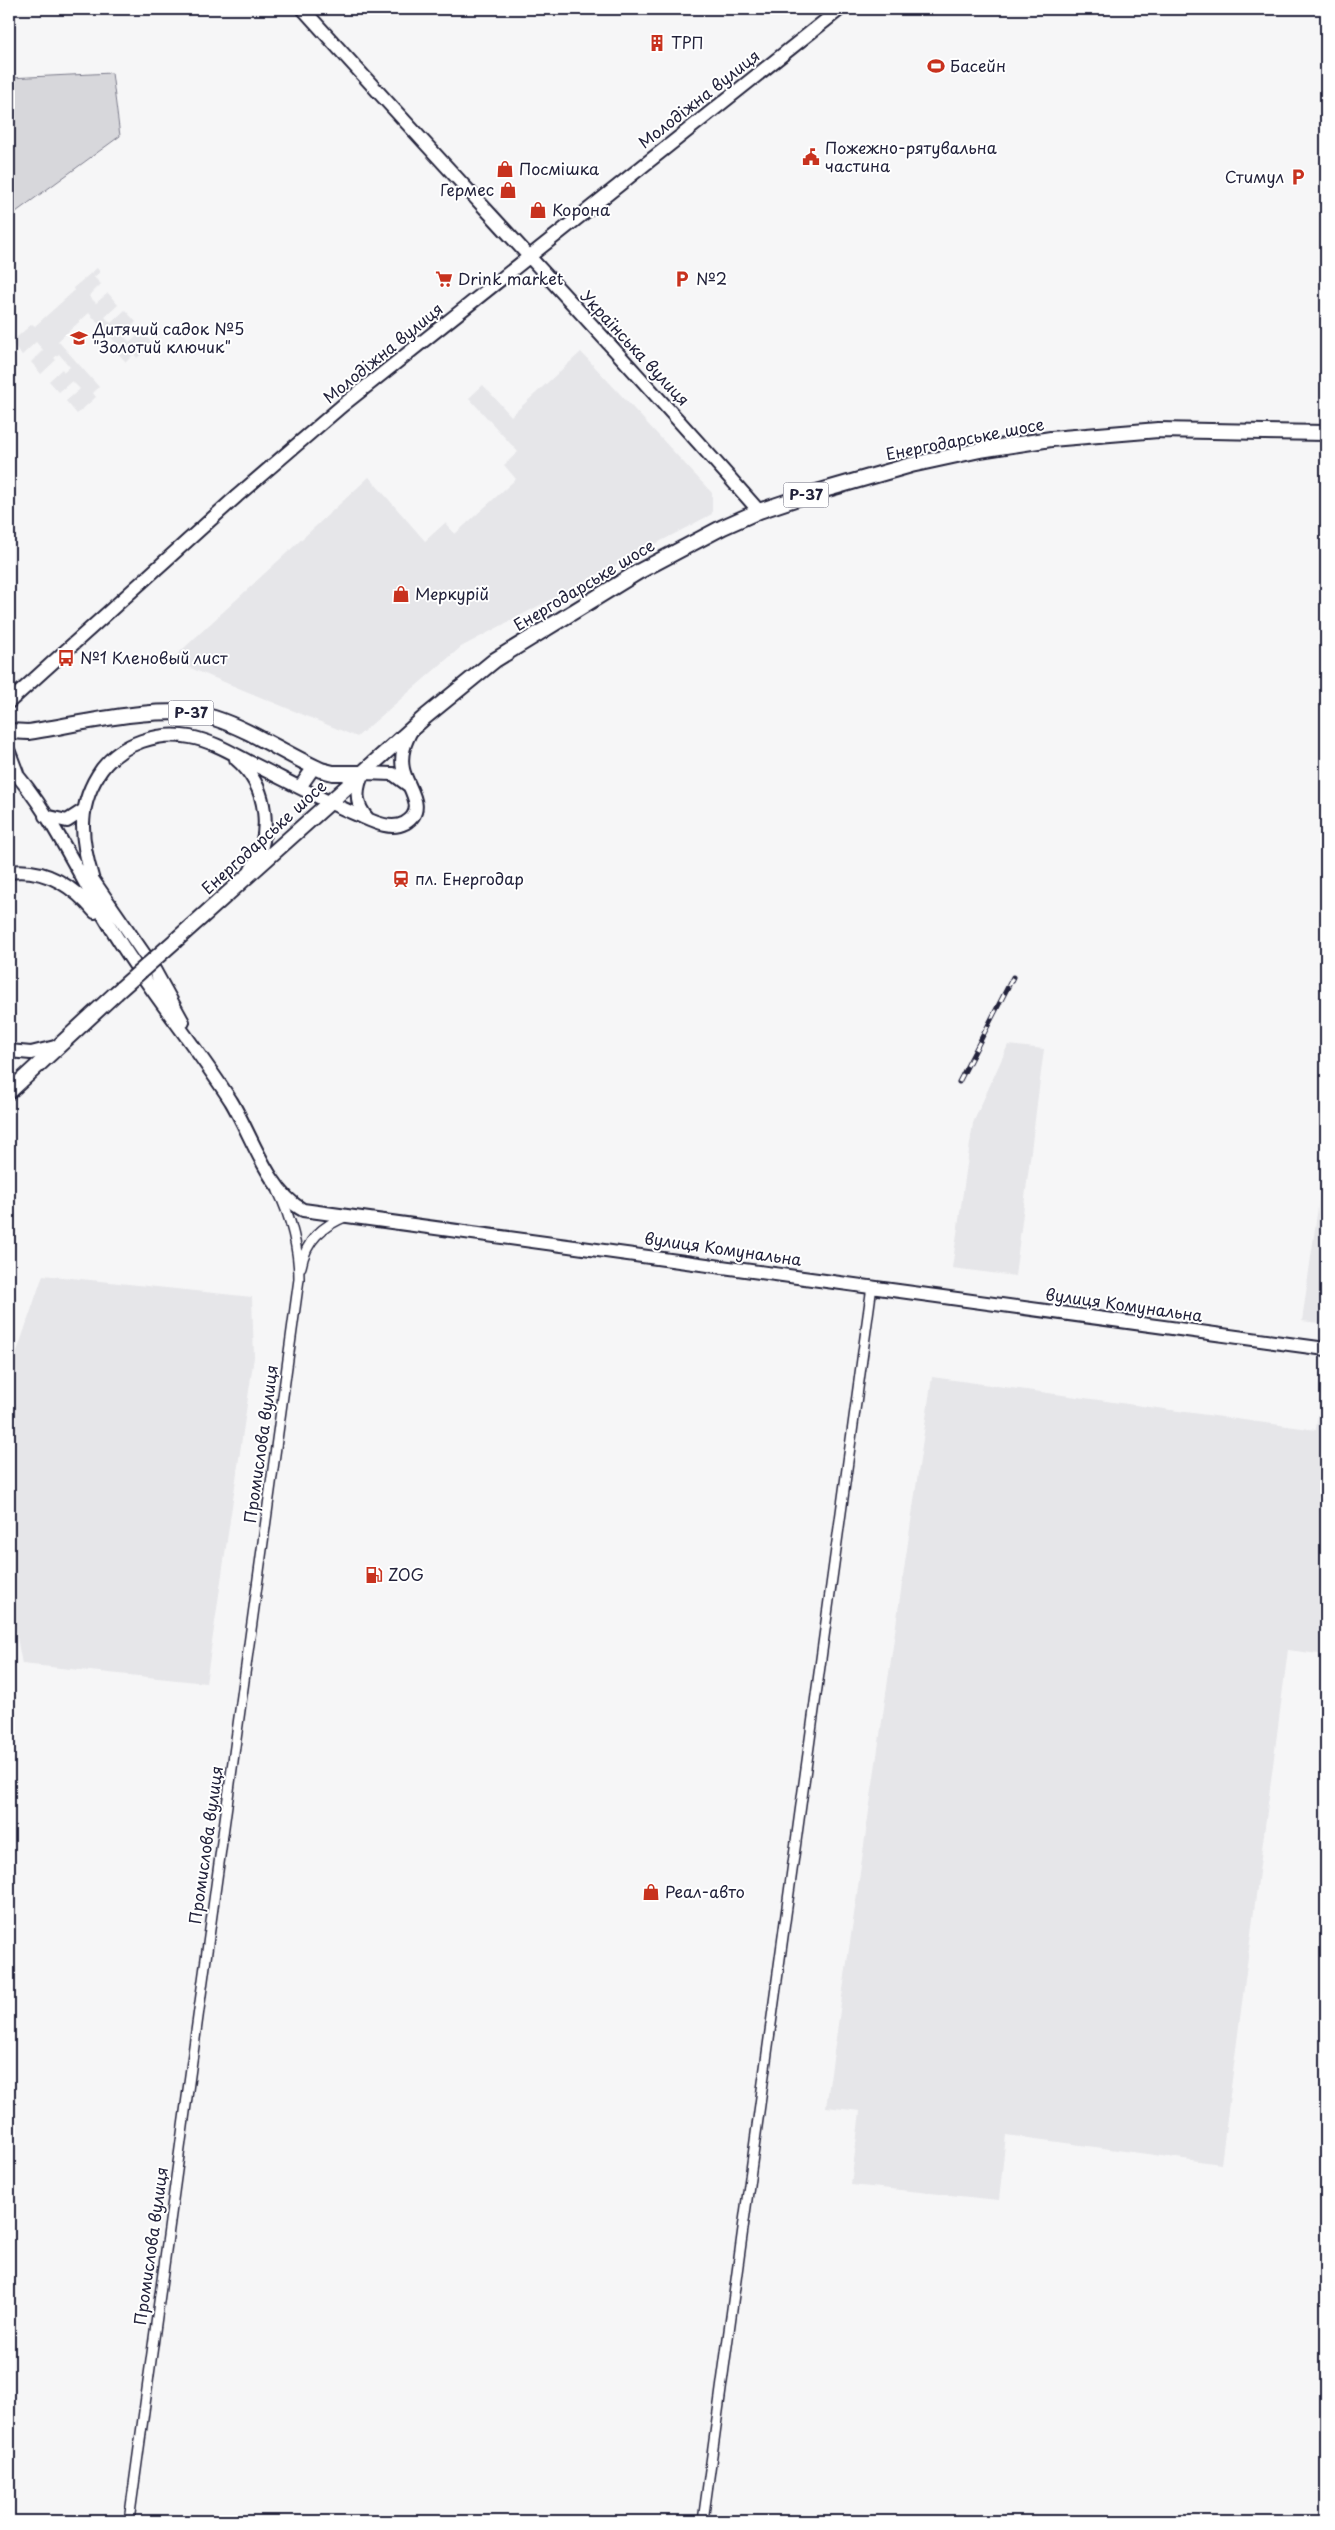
<svg xmlns="http://www.w3.org/2000/svg" width="1335" height="2530" viewBox="0 0 1335 2530" font-family="'Playpen Sans',sans-serif">
	<style>
		.built { fill: #e6e6e9 }
		.green { fill: #d7d7db; stroke: #7c7c8b }
		.lines { fill: none; stroke-linecap: round; stroke-linejoin: round }
		.street-casing { stroke: #22223b; stroke-width: 12 }
		.secondary-casing { stroke: #22223b; stroke-width: 16 }
		.primary-casing { stroke: #22223b; stroke-width: 18 }
		.street { stroke: #fff; stroke-width: 9 }
		.secondary { stroke: #fff; stroke-width: 12 }
		.primary { stroke: #fff; stroke-width: 14 }
		.rail-casing { stroke: #22223b; stroke-width: 5 }
		.rail { stroke: #fff; stroke-width: 3; stroke-dasharray: 9; stroke-linecap: butt }
		.primary-bridge-casing { stroke: #22223b; stroke-width: 18; stroke-linecap: butt }
		.primary-bridge { stroke: #fff; stroke-width: 14 }
		.labels { text-anchor: middle; stroke-width: 4; stroke-linejoin: round; paint-order: stroke }
		.shield { fill: #fff; stroke: #646476; stroke-width: 1 }
		.shield-label { font-size: 15px; font-weight: bold; fill: #22223b }
		.poi-label { font-size: 16px; fill: #22223b; stroke: #fff; text-anchor: start }
		.street-label { font-size: 16px; fill: #22223b; stroke: #fff }
	</style>
	<rect width="100%" height="100%" fill="#f6f6f7"/>
	<filter id="ink" filterUnits="userSpaceOnUse"><feTurbulence type="fractalNoise" baseFrequency=".02" numOctaves="2"/><feDisplacementMap in="SourceGraphic" scale="10" xChannelSelector="R" yChannelSelector="G"/><feConvolveMatrix kernelMatrix="1 2 1 2 8 2 1 2 1" color-interpolation-filters="sRGB"/></filter>
	<g filter="url(#ink)">
		<!-- built -->
		<path class="built" d="M 97,268 L 100,272 L 94,277 L 101,284 L 89,296 L 96,303 L 108,293 L 118,305 L 105,317 L 111,323 L 125,310 L 136,322 L 123,335 L 130,342 L 142,332 L 153,344 L 137,358 L 134,354 L 126,362 L 112,347 L 116,343 L 89,313 L 58,341 L 99,387 L 93,393 L 96,397 L 77,414 L 66,401 L 80,389 L 72,381 L 59,392 L 49,381 L 62,369 L 64,372 L 70,367 L 59,354 L 54,358 L 56,360 L 41,374 L 31,362 L 43,350 L 36,342 L 22,355 L 11,342 L 32,324 L 35,326 L 74,291 L 73,288 Z
			M 581,352 L 712,493 L 712,514 L 461,647 L 357,737 L 171,660 L 369,477 L 425,541 L 445,523 L 455,534 L 516,479 L 504,465 L 518,452 L 469,398 L 483,385 L 511,416 Z
			M 1008,1045 L 1044,1049 L 1015,1276 L 952,1268 L 973,1123 Z
			M 1326,1150 L 1326,1324 L 1302,1321 Z
			M 43,1275 L 252,1297 L 254,1357 L 206,1683 L 22,1664 L 9,1595 L 9,1375 Z
			M 932,1377 L 1316,1430 L 1322,1387 L 1326,1388 L 1326,1655 L 1288,1650 L 1221,2164 L 1006,2135 L 999,2200 L 851,2185 L 860,2111 L 826,2107 Z"/>
		<!-- green -->
		<path class="green" d="M 112,73 L 120,136 L 9,217 L 9,78 Z"/>
		<g class="lines">
			<!-- street casing -->
			<g class="street-casing">
				<path id="street" d="M 301,1267 C 306,1240 322,1226 347,1216
					M 129,2521 L 299,1279 C 299,1250 291,1217 278,1191
					M 703,2521 L 872,1286"/>
			</g>
			<!-- secondary casing -->
			<g class="secondary-casing">
				<path id="secondary" d="M 303,9 C 454,177 610,341 759,511
					M 9,702 L 237,496 L 343,405 L 840,9
					M 9,752 L 17,773
					M 236,759 C 269,787 273,835 251,870
					M 9,766 C 52,811 83,886 118,939 C 153,995 195,1045 231,1101 C 251,1134 269,1192 303,1210 L 1326,1349
					M 300,787 L 314,767
					M 45,816 L 67,821 L 84,810
					M 368,819 C 355,805 355,790 363,773 L 393,774 L 408,785
					M 86,870 L 151,964 L 183,1022
					M 9,872 C 45,867 73,886 95,912
					M 92,877 C 80,838 77,804 102,769 C 122,743 159,731 190,737 C 212,741 230,752 249,762 C 286,780 321,800 358,815 C 372,821 390,831 405,823 C 429,809 406,786 403,769 C 400,754 405,742 412,729
					M 9,1051 L 31,1053 L 59,1046"/>
			</g>
			<!-- primary casing -->
			<g class="primary-casing">
				<path id="primary" d="M 9,731 L 28,732 C 81,724 163,702 214,718 C 251,730 285,754 321,770 L 333,773 L 363,773
					M 176,940 L 425,717 L 495,660 L 638,572 L 723,527 L 759,511 L 810,494 L 911,465 L 980,450 L 1051,439 L 1158,430 L 1326,433
					M 9,1092 L 116,993"/>
			</g>
			<!-- street -->
			<use href="#street" class="street"/>
			<!-- secondary -->
			<use href="#secondary" class="secondary"/>
			<!-- primary -->
			<use href="#primary" class="primary"/>
			<!-- rail casing -->
			<g class="rail-casing">
				<path id="rail" d="M 959,1082 L 1013,977"/>
			</g>
			<!-- rail -->
			<use href="#rail" class="rail"/>
			<!-- primary-bridge casing -->
			<g class="primary-bridge-casing">
				<path id="primary-bridge" d="M 116,993 L 176,940"/>
			</g>
			<!-- primary-bridge -->
			<use href="#primary-bridge" class="primary-bridge"/>
		</g>
	</g>
	<!-- icons -->
	<defs>
		<g id="building-bare" transform="scale(1.35)"><path d="M-4-6H4V6H1V3H-1V6H-4ZM-2.5-4.3h1.7v1.8h-1.7ZM.8-4.3h1.7v1.8H.8ZM-2.5-1h1.7V.8h-1.7ZM.8-1h1.7V.8H.8Z" fill="#c8321e" stroke="#fff" stroke-width="2.5" paint-order="stroke"/></g>
		<g id="stadium-bare" transform="scale(1.35)"><path d="M0-5a6.5 5 0 1 0 0 10a6.5 5 0 1 0 0-10ZM-3.5-1.8h7v3.6h-7Z" fill="#c8321e" stroke="#fff" stroke-width="2.5" paint-order="stroke"/></g>
		<g id="civic-bare" transform="scale(1.35)"><path d="M-.6-6.5H3V-4.5H.6V-3L4-1V1h2V6H-6V1h2V-1L-.6-3ZM-1.2 2.5V6h2.4V2.5Z" fill="#c8321e" stroke="#fff" stroke-width="2.5" paint-order="stroke"/></g>
		<g id="shop-bare" transform="scale(1.35)"><path d="M-5-2.5h2.3a2.7 3.5 0 0 1 5.4 0H5L5.5 6h-11ZM-1.5-2.5h3a1.5 2.3 0 0 0-3 0Z" fill="#c8321e" stroke="#fff" stroke-width="2.5" paint-order="stroke"/></g>
		<g id="parking-bare" transform="scale(1.35)"><path d="M-3.5-5.5H1a3.5 3.5 0 0 1 0 7H-1V5.5H-3.5ZM-1-3.4V-.6H.8a1.4 1.4 0 0 0 0-2.8Z" fill="#c8321e" stroke="#fff" stroke-width="2.5" paint-order="stroke"/></g>
		<g id="supermarket-bare" transform="scale(1.35)"><path d="M-6-5.5h2.5l.6 2H6L4.5 2H-2.5L-4.4-4H-6ZM-1.5 3.2a1.3 1.3 0 1 0 .1 0ZM3 3.2a1.3 1.3 0 1 0 .1 0Z" fill="#c8321e" stroke="#fff" stroke-width="2.5" paint-order="stroke"/></g>
		<g id="school-bare" transform="scale(1.35)"><path d="M0-5L7-2L0 1L-7-2ZM-4 1L0 2.5L4 1V4Q0 6-4 4Z" fill="#c8321e" stroke="#fff" stroke-width="2.5" paint-order="stroke"/></g>
		<g id="bus-bare" transform="scale(1.35)"><path d="M-5-6H5V4H4V6H2V4H-2V6H-4V4H-5ZM-3.5-4V0h7V-4ZM-3.5 1.2v1.5H-2V1.2ZM2 1.2v1.5H3.5V1.2Z" fill="#c8321e" stroke="#fff" stroke-width="2.5" paint-order="stroke"/></g>
		<g id="station-bare" transform="scale(1.35)"><path d="M-3-6H3Q5-6 5-4V2Q5 4 3 4L4.5 6H3L1.5 4h-3L-3 6H-4.5L-3 4Q-5 4-5 2V-4Q-5-6-3-6ZM-3.5-4v3h7v-3ZM-3.5 1v1.5H-2V1ZM2 1v1.5H3.5V1Z" fill="#c8321e" stroke="#fff" stroke-width="2.5" paint-order="stroke"/></g>
		<g id="fuel-bare" transform="scale(1.35)"><path d="M-5.5-6h7V0h2V4h1.3V-2.5L3-4.5l.8-.8L6-3V5H2.5V1h-1V6h-7ZM-4.2-4.7v3.2H.2V-4.7Z" fill="#c8321e" stroke="#fff" stroke-width="2.5" paint-order="stroke"/></g>
	</defs>
	<g fill-rule="evenodd">
		<use href="#building-bare" x="657" y="43"/>
		<use href="#stadium-bare" x="936" y="66"/>
		<use href="#civic-bare" x="811" y="157"/>
		<use href="#shop-bare" x="505" y="169"/>
		<use href="#parking-bare" x="1298" y="177"/>
		<use href="#shop-bare" x="508" y="190"/>
		<use href="#shop-bare" x="538" y="210"/>
		<use href="#supermarket-bare" x="444" y="279"/>
		<use href="#parking-bare" x="682" y="279"/>
		<use href="#school-bare" x="79" y="338"/>
		<use href="#shop-bare" x="401" y="594"/>
		<use href="#bus-bare" x="66" y="658"/>
		<use href="#station-bare" x="401" y="879"/>
		<use href="#fuel-bare" x="374" y="1575"/>
		<use href="#shop-bare" x="651" y="1892"/>
	</g>
	<g class="labels">
		<!-- shield labels -->
		<g class="shield">
			<rect x="783.5" y="482.5" width="45" height="25" rx="4"/>
			<rect x="168.5" y="700.5" width="45" height="25" rx="4"/>
		</g>
		<g class="shield-label">
			<text x="806" y="500">Р-37</text>
			<text x="191" y="718">Р-37</text>
		</g>
		<!-- poi labels -->
		<g class="poi-label">
			<text x="671" y="49">ТРП</text>
			<text x="950" y="72">Басейн</text>
			<text x="825" y="154">Пожежно-рятувальна<tspan x="825" dy="18">частина</tspan></text>
			<text x="519" y="175">Посмішка</text>
			<text x="1284" y="183" text-anchor="end">Стимул</text>
			<text x="494" y="196" text-anchor="end">Гермес</text>
			<text x="552" y="216">Корона</text>
			<text x="458" y="285">Drink market</text>
			<text x="696" y="285">№2</text>
			<text x="93" y="335">Дитячий садок №5<tspan x="93" dy="18">"Золотий ключик"</tspan></text>
			<text x="415" y="600">Меркурій</text>
			<text x="80" y="664">№1 Кленовый лист</text>
			<text x="415" y="885">пл. Енергодар</text>
			<text x="388" y="1581">ZOG</text>
			<text x="665" y="1898">Реал-авто</text>
		</g>
		<!-- street labels -->
		<g class="street-label">
			<text transform="translate(699 99) rotate(-38)" y="6">Молодіжна вулиця</text>
			<text transform="translate(635 348) rotate(47)" y="6">Українська вулиця</text>
			<text transform="translate(383 353) rotate(-39)" y="6">Молодіжна вулиця</text>
			<text transform="translate(965 439) rotate(-11)" y="6">Енергодарське шосе</text>
			<text transform="translate(584 585) rotate(-31)" y="6">Енергодарське шосе</text>
			<text transform="translate(264 837) rotate(-42)" y="6">Енергодарське шосе</text>
			<text transform="translate(723 1249) rotate(8)" y="6">вулиця Комунальна</text>
			<text transform="translate(1124 1305) rotate(8)" y="6">вулиця Комунальна</text>
			<text transform="translate(261 1444) rotate(-82)" y="6">Промислова вулиця</text>
			<text transform="translate(206 1845) rotate(-82)" y="6">Промислова вулиця</text>
			<text transform="translate(151 2246) rotate(-82)" y="6">Промислова вулиця</text>
		</g>
	</g>
	<!-- margin -->
	<rect width="1335" height="2530" fill="none" stroke="#fff" stroke-width="30"/>
	<rect x="15" y="15" width="1305" height="2500" fill="none" stroke="#22223b" stroke-width="2" filter="url(#ink)"/>
</svg>
